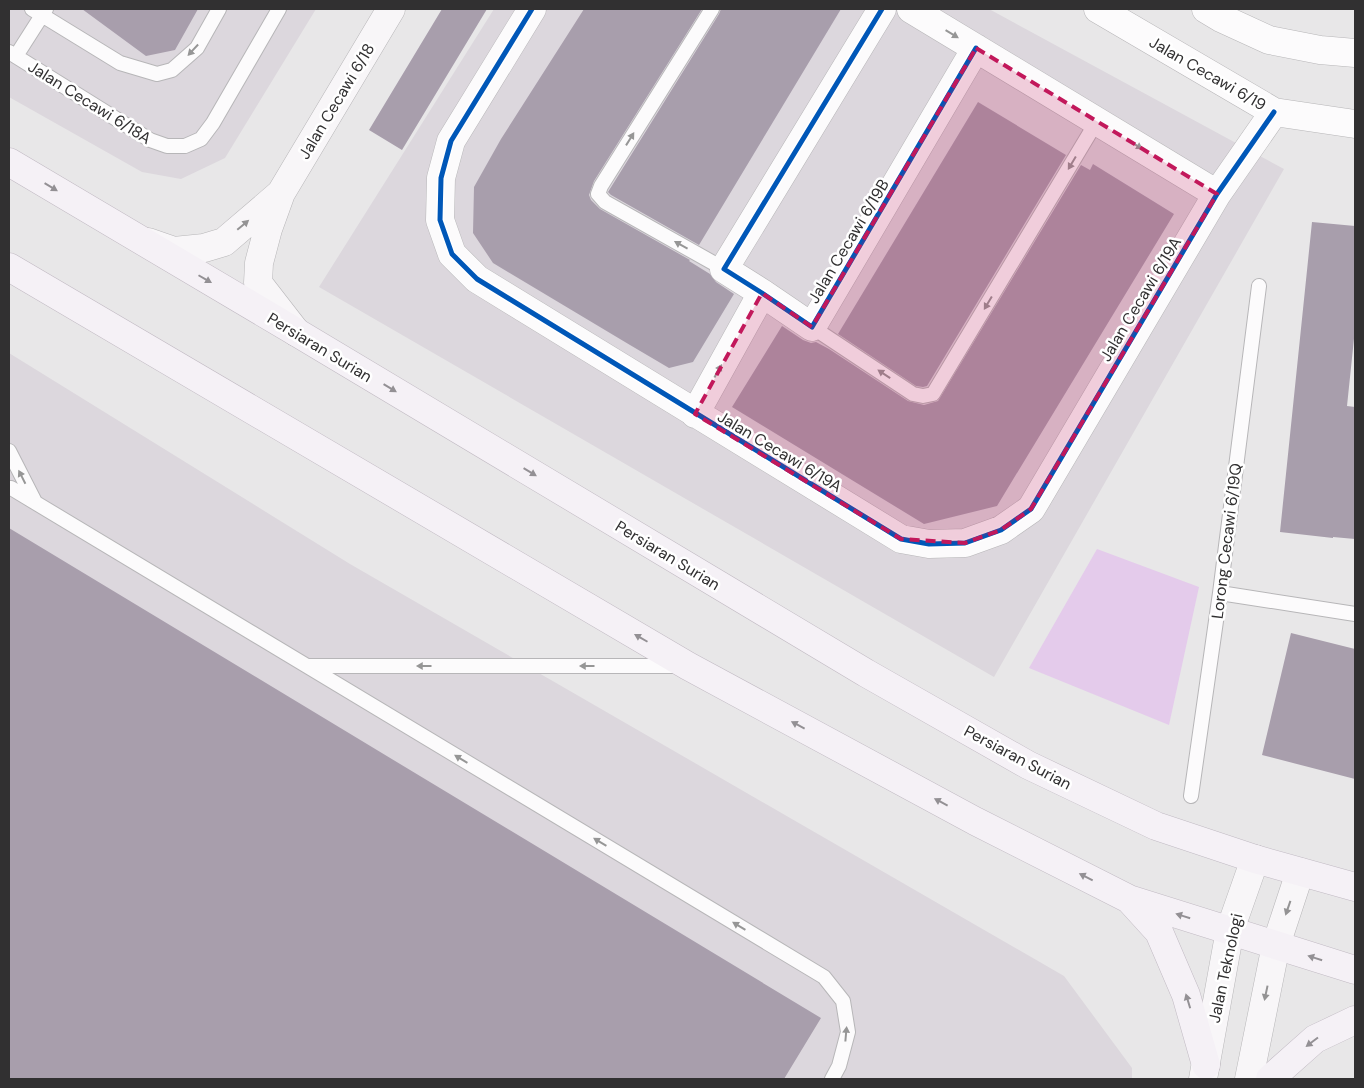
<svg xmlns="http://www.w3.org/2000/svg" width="1364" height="1088" viewBox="0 0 1364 1088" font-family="'DM Sans',sans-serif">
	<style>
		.built { fill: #dcd7dd }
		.green { fill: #e4cbeb }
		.building { fill: #a89eac }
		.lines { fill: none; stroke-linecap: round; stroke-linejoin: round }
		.lane-casing { stroke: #b7b6b8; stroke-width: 16 }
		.street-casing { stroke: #b7b6b8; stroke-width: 29 }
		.secondary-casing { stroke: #b7b6b8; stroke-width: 29 }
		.primary-casing { stroke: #c1bac3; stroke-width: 29 }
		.lane { stroke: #fcfbfc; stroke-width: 14 }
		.street { stroke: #fcfbfc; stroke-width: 28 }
		.secondary { stroke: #f8f6f8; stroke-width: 28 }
		.primary { stroke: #f5f1f6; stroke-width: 28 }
		.cycleway-casing { stroke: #fff; stroke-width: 8 }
		.cycleway { stroke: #0057b8; stroke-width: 5 }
		.oneway { fill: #969696 }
		.oneway2 { fill: #939094 }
		.oneway3 { fill: #949394 }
		.marked { fill: #c2185b; fill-opacity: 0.2; stroke: #c2185b; stroke-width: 4; stroke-dasharray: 10 6; stroke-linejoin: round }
		.labels { text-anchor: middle; stroke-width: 5; stroke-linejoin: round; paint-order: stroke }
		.street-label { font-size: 16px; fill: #313031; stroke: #fff }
	</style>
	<rect width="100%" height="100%" fill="#e8e7e8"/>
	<!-- built -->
	<path class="built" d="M 9,9 L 316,9 L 225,158 L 181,179 L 142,172 L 9,97 Z
		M 494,9 L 989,9 L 1284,169 L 994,677 L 319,287 Z
		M 9,353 L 350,564 L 1064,976 L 1132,1068 L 1132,1079 L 9,1079 Z"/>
	<!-- green -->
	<path class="green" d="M 1097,549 L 1199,587 L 1169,725 L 1029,668 Z"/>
	<!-- building -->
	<path class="building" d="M 82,9 L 198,9 L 175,50 L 146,56 Z
		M 442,9 L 487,9 L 402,150 L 369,130 Z
		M 584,9 L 702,9 L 594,181 L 589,195 L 591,200 L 600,209 L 690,260 L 689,261 L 710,274 L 716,282 L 734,294 L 693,362 L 669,368 L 630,345 L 493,263 L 473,233 L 474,187 L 501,139 Z
		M 721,9 L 841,9 L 699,245 L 611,195 L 608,192 L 719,14 Z
		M 978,102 L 1066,155 L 927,386 L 923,387 L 916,386 L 838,334 Z
		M 1093,164 L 1174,214 L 997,506 L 924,524 L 732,407 L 782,326 L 803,340 L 811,343 L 816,342 L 829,349 L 908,401 L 924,405 L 938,401 L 1081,165 L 1090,170 Z
		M 1312,222 L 1355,226 L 1355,329 L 1347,406 L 1355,407 L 1355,539 L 1333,537 L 1333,538 L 1280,532 Z
		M 9,528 L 821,1018 L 784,1079 L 9,1079 Z
		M 1291,633 L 1355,649 L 1355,779 L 1262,755 Z"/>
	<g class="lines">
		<!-- lane casing -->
		<g class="lane-casing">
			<path id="lane" d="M 32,9 L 120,63 L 157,74 L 172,70 L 197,48 L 219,9
				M 712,9 L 601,186 L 598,194 L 605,202 L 724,269
				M 9,52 L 150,140 L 167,146 L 185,146 L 201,139 L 213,123 L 279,9
				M 16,56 L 46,9
				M 812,327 L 913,394 L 923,396 L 933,394 L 1097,121
				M 9,451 L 35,502
				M 9,488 L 11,488 L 824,977 L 843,1001 L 848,1032 L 839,1066 L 832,1079
				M 1220,593 L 1355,614
				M 309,666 L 680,666
				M 1191,796 L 1220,593 L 1259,286"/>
		</g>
		<!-- street casing -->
		<g class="street-casing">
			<path id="street" d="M 532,9 L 451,141 L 441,178 L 440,220 L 452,254 L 477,279 L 901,539 L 929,544 L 965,543 L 1001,530 L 1031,509 L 1217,194 L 1274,112
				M 882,9 L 724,269 L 762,293 L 812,327 L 976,48
				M 911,9 L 1217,194
				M 1098,9 L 1274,112 L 1355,124
				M 1206,9 L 1221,18 L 1269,40 L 1320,50 L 1355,53
				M 695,414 L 762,293"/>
		</g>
		<!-- secondary casing -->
		<g class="secondary-casing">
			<path id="secondary" d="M 148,242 L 174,251 L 204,248 L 224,242 L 280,194
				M 296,332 L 258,283 L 259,263 L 268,229 L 281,193 L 391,9
				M 1203,1079 L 1230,930 L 1255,859
				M 1249,1079 L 1276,945 L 1300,872"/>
		</g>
		<!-- primary casing -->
		<g class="primary-casing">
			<path id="primary" d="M 9,162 L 296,332 L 866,673 L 1028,765 L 1156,826 L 1255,859 L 1355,887
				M 9,267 L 688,666 L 975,821 L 1129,899 L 1355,970
				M 1129,899 L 1159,932 L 1186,995 L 1206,1065
				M 1270,1079 L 1315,1039 L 1355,1020"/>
		</g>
		<!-- lane -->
		<use href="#lane" class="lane"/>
		<!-- street -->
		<use href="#street" class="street"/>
		<!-- secondary -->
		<use href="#secondary" class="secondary"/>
		<!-- primary -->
		<use href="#primary" class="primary"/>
		<!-- cycleway casing -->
		<g class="cycleway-casing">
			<path id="cycleway" d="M 532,9 L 451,141 L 441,178 L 440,220 L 452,254 L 477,279 L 901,539 L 929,544 L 965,543 L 1001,530 L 1031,509 L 1217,194 L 1274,112
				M 882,9 L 724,269 L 762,293 L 812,327 L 976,48"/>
		</g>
		<!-- cycleway -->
		<use href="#cycleway" class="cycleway"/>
	</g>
	<!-- one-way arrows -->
	<defs><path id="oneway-solid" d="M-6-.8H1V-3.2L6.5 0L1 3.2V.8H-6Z" transform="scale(1.25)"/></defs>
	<g class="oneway">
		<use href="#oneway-solid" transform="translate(952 34) rotate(31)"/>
		<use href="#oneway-solid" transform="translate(193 50) rotate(133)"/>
		<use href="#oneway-solid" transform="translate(630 139) rotate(-58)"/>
		<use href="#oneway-solid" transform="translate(1136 145) rotate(31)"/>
		<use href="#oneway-solid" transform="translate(1072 163) rotate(121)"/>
		<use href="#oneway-solid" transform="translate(681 245) rotate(-151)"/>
		<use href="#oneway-solid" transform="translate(988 303) rotate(121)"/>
		<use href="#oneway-solid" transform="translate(718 371) rotate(-61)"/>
		<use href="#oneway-solid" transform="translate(884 374) rotate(-146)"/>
		<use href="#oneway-solid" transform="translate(22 477) rotate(-117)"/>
		<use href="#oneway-solid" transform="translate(424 666) rotate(-180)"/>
		<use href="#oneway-solid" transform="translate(587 666) rotate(-180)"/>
		<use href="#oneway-solid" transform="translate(461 759) rotate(-149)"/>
		<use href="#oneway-solid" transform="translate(600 842) rotate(-149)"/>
		<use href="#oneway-solid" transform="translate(739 926) rotate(-149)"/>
		<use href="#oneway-solid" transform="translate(846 1034) rotate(-85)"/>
	</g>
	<g class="oneway2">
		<use href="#oneway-solid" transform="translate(51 187) rotate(31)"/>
		<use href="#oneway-solid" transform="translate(205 279) rotate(30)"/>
		<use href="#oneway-solid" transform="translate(390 388) rotate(31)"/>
		<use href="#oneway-solid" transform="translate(530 472) rotate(31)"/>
		<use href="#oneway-solid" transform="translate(641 638) rotate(-150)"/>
		<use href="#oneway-solid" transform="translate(798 725) rotate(-152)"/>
		<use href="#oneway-solid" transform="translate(941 802) rotate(-152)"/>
		<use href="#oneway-solid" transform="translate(1086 877) rotate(-153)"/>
		<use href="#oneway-solid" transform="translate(1183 916) rotate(-163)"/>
		<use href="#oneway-solid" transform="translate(1315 958) rotate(-162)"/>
		<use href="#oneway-solid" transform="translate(1188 1001) rotate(-107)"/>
		<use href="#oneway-solid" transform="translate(1312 1042) rotate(143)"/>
	</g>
	<g class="oneway3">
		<use href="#oneway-solid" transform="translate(243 225) rotate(-40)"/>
		<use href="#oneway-solid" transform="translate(1288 908) rotate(109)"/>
		<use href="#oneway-solid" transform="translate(1266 993) rotate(102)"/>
	</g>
	<!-- marked area -->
	<path class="marked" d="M 976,48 L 1217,194 L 1031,509 L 1001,530 L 965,543 L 901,539 L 695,414 L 762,293 L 812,327 Z"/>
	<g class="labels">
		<!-- street labels -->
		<g class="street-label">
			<text transform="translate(1208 73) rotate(30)" y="6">Jalan Cecawi 6/19</text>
			<text transform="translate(336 101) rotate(-59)" y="6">Jalan Cecawi 6/18</text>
			<text transform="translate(90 102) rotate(32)" y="6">Jalan Cecawi 6/18A</text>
			<text transform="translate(848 241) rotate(-59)" y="6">Jalan Cecawi 6/19B</text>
			<text transform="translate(1140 299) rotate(-59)" y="6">Jalan Cecawi 6/19A</text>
			<text transform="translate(320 347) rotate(31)" y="6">Persiaran Surian</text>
			<text transform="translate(780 451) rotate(31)" y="6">Jalan Cecawi 6/19A</text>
			<text transform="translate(1226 541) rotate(-83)" y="6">Lorong Cecawi 6/19Q</text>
			<text transform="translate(668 555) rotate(31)" y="6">Persiaran Surian</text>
			<text transform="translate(1018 757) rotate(28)" y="6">Persiaran Surian</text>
			<text transform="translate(1225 968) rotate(-78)" y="6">Jalan Teknologi</text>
		</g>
	</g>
	<!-- border -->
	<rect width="1364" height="1088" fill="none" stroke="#313031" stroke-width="20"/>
</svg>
